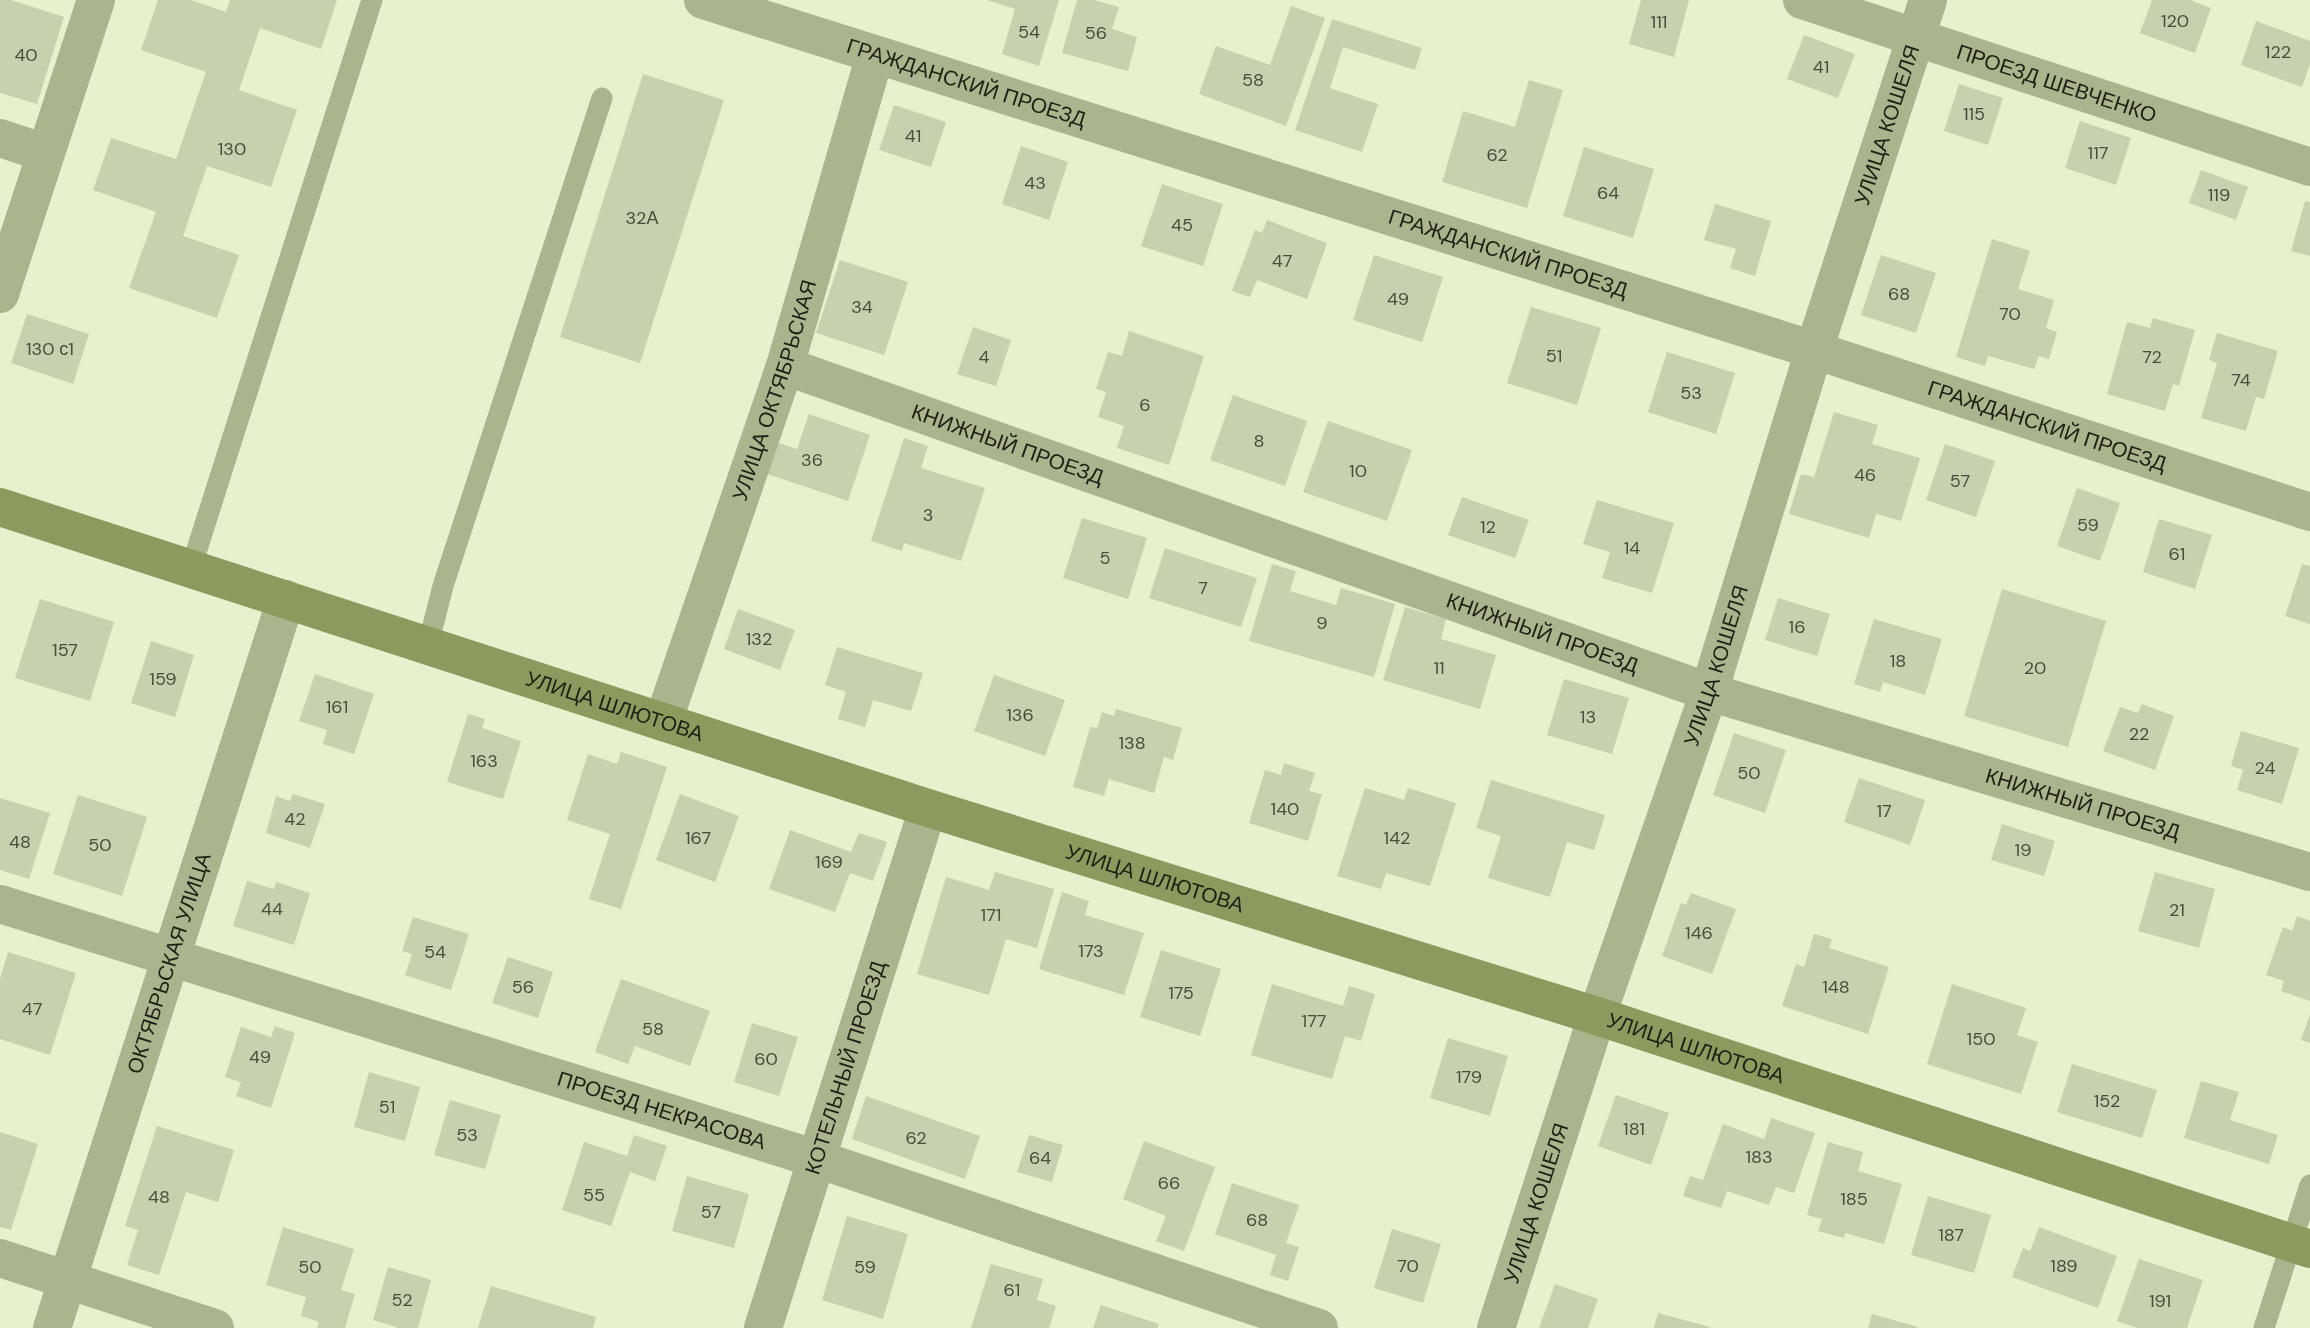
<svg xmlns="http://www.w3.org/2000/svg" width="2310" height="1328" viewBox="0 0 2310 1328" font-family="'DM Sans',sans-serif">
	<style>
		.building { fill: #c7d0af }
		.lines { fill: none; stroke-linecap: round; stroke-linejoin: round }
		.lane { stroke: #aab58e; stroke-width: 21 }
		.street { stroke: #aab58e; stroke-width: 38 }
		.secondary { stroke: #8b9a5e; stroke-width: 38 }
		.labels { text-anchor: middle; stroke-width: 6; stroke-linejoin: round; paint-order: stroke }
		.number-label { font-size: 18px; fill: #484e3c }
		.street-label { font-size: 21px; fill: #1e2215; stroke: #e7f1ce }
	</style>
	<rect width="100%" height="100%" fill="#e7f1ce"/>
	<!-- building -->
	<path class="building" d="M 0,0 L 11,0 L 64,17 L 37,104 L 0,93 Z
		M 158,0 L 191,0 L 226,12 L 230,0 L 337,0 L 321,49 L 260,28 L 239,90 L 297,110 L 271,187 L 207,166 L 183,236 L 239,255 L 217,318 L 129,288 L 156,212 L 93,190 L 111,138 L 176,159 L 206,72 L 141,50 Z
		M 987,0 L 1059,0 L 1039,66 L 1002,54 L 1015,9 Z
		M 1077,0 L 1094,0 L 1119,7 L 1112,29 L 1137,37 L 1128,71 L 1062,53 Z
		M 1641,0 L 1689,0 L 1674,57 L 1629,44 Z
		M 2152,0 L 2190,0 L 2211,8 L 2195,53 L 2140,33 Z
		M 1291,6 L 1325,18 L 1286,126 L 1199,94 L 1216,46 L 1270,65 Z
		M 1332,19 L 1422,48 L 1415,70 L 1343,47 L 1330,88 L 1378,104 L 1362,152 L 1295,130 Z
		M 2256,21 L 2310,41 L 2310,64 L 2302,87 L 2241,65 Z
		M 1804,35 L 1855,54 L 1838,98 L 1787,79 Z
		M 643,74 L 724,100 L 640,363 L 560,337 Z
		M 1529,80 L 1563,90 L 1527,208 L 1442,182 L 1463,111 L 1515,127 Z
		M 1959,84 L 2003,98 L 1988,145 L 1944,131 Z
		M 894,105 L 946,122 L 931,167 L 879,150 Z
		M 2080,121 L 2131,138 L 2116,185 L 2065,168 Z
		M 1021,146 L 1068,162 L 1049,220 L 1002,204 Z
		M 1584,147 L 1654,169 L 1633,238 L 1563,216 Z
		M 2201,170 L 2248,187 L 2236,220 L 2189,203 Z
		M 1162,184 L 1223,204 L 1203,266 L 1141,246 Z
		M 2305,201 L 2310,202 L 2310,256 L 2291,251 Z
		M 1715,204 L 1771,221 L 1755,276 L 1730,268 L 1736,249 L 1704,240 Z
		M 1267,220 L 1327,243 L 1307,299 L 1257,280 L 1250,297 L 1232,291 L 1255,230 L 1262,233 Z
		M 1992,239 L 2030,251 L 2018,289 L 2054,300 L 2046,328 L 2057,332 L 2049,359 L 2039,356 L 2034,369 L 1988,356 L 1985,366 L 1956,357 Z
		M 1374,255 L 1443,277 L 1422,342 L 1353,320 Z
		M 1881,255 L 1936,273 L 1916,333 L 1861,315 Z
		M 840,260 L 908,282 L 884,355 L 816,333 Z
		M 1531,307 L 1601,328 L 1577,405 L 1507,383 Z
		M 27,314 L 89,334 L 73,384 L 11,363 Z
		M 2153,318 L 2195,330 L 2179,386 L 2173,384 L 2165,411 L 2107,394 L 2127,322 L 2150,328 Z
		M 973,327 L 1011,340 L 996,386 L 957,374 Z
		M 1129,331 L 1204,356 L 1169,465 L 1117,448 L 1124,426 L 1098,417 L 1106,392 L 1096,389 L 1108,352 L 1122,356 Z
		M 2217,333 L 2278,351 L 2264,399 L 2256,397 L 2246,431 L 2201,418 L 2217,363 L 2209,360 Z
		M 1667,352 L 1735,373 L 1716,434 L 1648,412 Z
		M 1233,395 L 1307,421 L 1285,486 L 1210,460 Z
		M 1834,412 L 1878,425 L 1872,444 L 1920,458 L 1901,521 L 1876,514 L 1869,538 L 1789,514 L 1801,474 L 1814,477 Z
		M 809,414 L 870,435 L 848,501 L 758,471 L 769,440 L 797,449 Z
		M 1328,421 L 1412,450 L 1387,521 L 1303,492 Z
		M 904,438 L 928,446 L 921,468 L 985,488 L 961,561 L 904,543 L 902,551 L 871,541 Z
		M 1945,444 L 1995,461 L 1976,517 L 1926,500 Z
		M 2077,488 L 2120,503 L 2100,561 L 2057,546 Z
		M 1462,497 L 1529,520 L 1515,558 L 1448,535 Z
		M 1597,500 L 1674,523 L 1652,593 L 1602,578 L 1610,552 L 1583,544 Z
		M 1082,518 L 1147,538 L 1128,599 L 1063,578 Z
		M 2159,519 L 2212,535 L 2195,589 L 2143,572 Z
		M 1165,548 L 1257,578 L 1241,627 L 1149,598 Z
		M 1272,564 L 1296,571 L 1290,591 L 1336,605 L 1341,588 L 1395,604 L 1374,677 L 1249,641 Z
		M 2302,564 L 2310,566 L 2310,624 L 2285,616 Z
		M 2002,589 L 2106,621 L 2068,747 L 1964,716 Z
		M 1778,598 L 1830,614 L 1817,656 L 1765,640 Z
		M 40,599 L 114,622 L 90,701 L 15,678 Z
		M 1405,607 L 1446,619 L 1441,639 L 1496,655 L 1480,709 L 1383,680 Z
		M 738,609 L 795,630 L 780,670 L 724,649 Z
		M 1874,619 L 1942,639 L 1925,695 L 1883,682 L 1880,692 L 1854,684 Z
		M 151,641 L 194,655 L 175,717 L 131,703 Z
		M 837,647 L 923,673 L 911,711 L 873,700 L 865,727 L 838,719 L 846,692 L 825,685 Z
		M 315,674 L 374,694 L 354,754 L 323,744 L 327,730 L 299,721 Z
		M 994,675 L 1065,700 L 1045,756 L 974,731 Z
		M 1564,679 L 1629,698 L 1612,754 L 1547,735 Z
		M 2142,704 L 2174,716 L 2155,770 L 2103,751 L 2120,707 L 2138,713 Z
		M 1116,709 L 1182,728 L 1173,760 L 1164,757 L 1154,793 L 1109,779 L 1104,796 L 1073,787 L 1090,727 L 1097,728 L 1102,712 L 1114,716 Z
		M 468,714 L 485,719 L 482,728 L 521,741 L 503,799 L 447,782 Z
		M 2241,731 L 2299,748 L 2282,804 L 2237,790 L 2243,770 L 2231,766 Z
		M 1734,733 L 1786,750 L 1765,813 L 1713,795 Z
		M 621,752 L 667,767 L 621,909 L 589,899 L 610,834 L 567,820 L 588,754 L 617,764 Z
		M 1284,763 L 1315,773 L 1309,791 L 1322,794 L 1308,841 L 1249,823 L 1265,770 L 1281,775 Z
		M 1859,778 L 1925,800 L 1910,845 L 1844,822 Z
		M 1491,780 L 1605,815 L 1594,850 L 1567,842 L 1550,897 L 1488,878 L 1501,836 L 1476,828 Z
		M 1365,788 L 1404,800 L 1408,788 L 1456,803 L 1430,886 L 1386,873 L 1381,889 L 1337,876 Z
		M 293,794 L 325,804 L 310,848 L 266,833 L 276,796 L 290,801 Z
		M 680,794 L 739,816 L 715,882 L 656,860 Z
		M 78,795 L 147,817 L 122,896 L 53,874 Z
		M 0,798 L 50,813 L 29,879 L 0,870 Z
		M 2002,824 L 2055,841 L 2044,876 L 1991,860 Z
		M 790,830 L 851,852 L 859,833 L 887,842 L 873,881 L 850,873 L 835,912 L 769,889 Z
		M 995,872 L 1054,889 L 1037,948 L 1006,939 L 989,995 L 917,974 L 946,877 L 989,890 Z
		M 2155,872 L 2215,889 L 2199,948 L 2138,931 Z
		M 247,881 L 274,889 L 276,882 L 310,893 L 294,945 L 233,926 Z
		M 1062,892 L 1089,901 L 1085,915 L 1144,933 L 1124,995 L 1039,969 Z
		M 1691,893 L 1736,909 L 1712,974 L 1662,956 L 1681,903 L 1686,905 Z
		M 2297,916 L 2310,921 L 2310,1001 L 2281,991 L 2284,981 L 2266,975 L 2283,927 L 2292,931 Z
		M 413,917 L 469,934 L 451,990 L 405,975 L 412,954 L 402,951 Z
		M 1814,934 L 1832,939 L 1829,948 L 1889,967 L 1868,1034 L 1782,1006 L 1796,964 L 1804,967 Z
		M 1161,950 L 1221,969 L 1200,1036 L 1140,1017 Z
		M 8,952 L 76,973 L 50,1055 L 0,1039 L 0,979 Z
		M 508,957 L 553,972 L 538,1018 L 492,1003 Z
		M 621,979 L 710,1011 L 690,1066 L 635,1046 L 628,1064 L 595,1052 Z
		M 1272,984 L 1343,1006 L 1349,986 L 1375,994 L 1361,1041 L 1345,1036 L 1332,1079 L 1251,1055 Z
		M 1952,984 L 2026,1008 L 2017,1035 L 2038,1042 L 2021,1094 L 1927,1064 Z
		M 2310,1014 L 2310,1043 L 2301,1040 Z
		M 752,1023 L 798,1037 L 779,1096 L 734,1082 Z
		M 275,1026 L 295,1033 L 271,1108 L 236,1096 L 241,1082 L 225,1077 L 241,1027 L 271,1037 Z
		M 1448,1038 L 1508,1056 L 1490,1116 L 1430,1098 Z
		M 2072,1064 L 2157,1090 L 2142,1138 L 2057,1112 Z
		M 369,1072 L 420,1087 L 405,1141 L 354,1127 Z
		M 2201,1081 L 2239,1092 L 2230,1120 L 2278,1135 L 2269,1164 L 2184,1138 Z
		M 1616,1095 L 1669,1113 L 1651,1165 L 1598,1146 Z
		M 866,1096 L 980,1136 L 965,1179 L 852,1139 Z
		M 450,1100 L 501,1115 L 485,1169 L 434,1155 Z
		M 1771,1118 L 1815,1133 L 1794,1193 L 1776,1187 L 1769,1205 L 1727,1191 L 1721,1208 L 1683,1196 L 1690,1176 L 1703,1180 L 1723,1124 L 1764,1139 Z
		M 157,1126 L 234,1150 L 218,1202 L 186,1192 L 159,1275 L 127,1265 L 138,1230 L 125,1226 Z
		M 0,1132 L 38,1144 L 11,1230 L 0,1227 Z
		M 634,1135 L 667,1146 L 655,1181 L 630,1172 L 611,1226 L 562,1210 L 584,1142 L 627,1156 Z
		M 1029,1135 L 1063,1145 L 1052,1182 L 1017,1172 Z
		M 1144,1141 L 1215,1167 L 1184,1251 L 1156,1241 L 1166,1216 L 1123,1199 Z
		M 1828,1142 L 1863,1152 L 1858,1171 L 1902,1184 L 1884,1244 L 1845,1233 L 1844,1238 L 1818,1231 L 1822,1219 L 1807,1215 Z
		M 687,1176 L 749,1194 L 734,1248 L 672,1231 Z
		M 1232,1183 L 1299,1205 L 1286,1243 L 1299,1247 L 1288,1281 L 1270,1275 L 1276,1255 L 1215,1234 Z
		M 1928,1196 L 1991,1215 L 1974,1273 L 1911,1255 Z
		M 847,1216 L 908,1234 L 883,1319 L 822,1300 Z
		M 283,1227 L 354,1249 L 341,1290 L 355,1294 L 345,1328 L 317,1328 L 319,1322 L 301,1316 L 306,1297 L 266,1285 Z
		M 2039,1227 L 2117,1256 L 2098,1308 L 2012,1277 L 2023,1248 L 2030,1251 Z
		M 1392,1229 L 1441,1244 L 1423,1303 L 1374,1288 Z
		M 2139,1259 L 2203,1280 L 2187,1328 L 2137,1328 L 2117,1321 Z
		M 991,1264 L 1043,1279 L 1037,1300 L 1056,1306 L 1049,1328 L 971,1328 Z
		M 388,1267 L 431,1280 L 418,1328 L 399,1328 L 373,1320 Z
		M 1555,1284 L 1598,1299 L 1588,1328 L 1539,1328 Z
		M 491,1286 L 596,1317 L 593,1328 L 478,1328 Z
		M 1101,1305 L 1159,1324 L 1157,1328 L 1093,1328 Z
		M 1658,1313 L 1710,1327 L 1710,1328 L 1654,1328 Z
		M 1872,1314 L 1918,1327 L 1917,1328 L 1868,1328 Z"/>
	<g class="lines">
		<!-- lane -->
		<path class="lane" d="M 191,568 L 372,0
			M 428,645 L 443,586 L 602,98
			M 2264,1328 L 2310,1185"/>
		<!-- street -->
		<g class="street">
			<path id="s1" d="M 703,0 L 1814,350 L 2310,512"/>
			<path id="s2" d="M 1802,0 L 2310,167"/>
			<path d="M 0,138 L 45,153"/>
			<path d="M 0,294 L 96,0"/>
			<path id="s3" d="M 785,366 L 1709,692 L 2310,872"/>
			<path id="s4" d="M 663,722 L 785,366 L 875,55"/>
			<path id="s5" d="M 0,904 L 817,1159 L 1319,1328"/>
			<path d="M 0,1258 L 215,1328"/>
			<path id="s6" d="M 52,1328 L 286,599"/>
			<path id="s7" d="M 763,1328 L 928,808"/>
			<path id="s8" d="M 1496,1328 L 1597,1016 L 1709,692 L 1814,350 L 1928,0"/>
		</g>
		<!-- secondary -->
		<path class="secondary" id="s9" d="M 0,507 L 928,808 L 1597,1016 L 2310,1249"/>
	</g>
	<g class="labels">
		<!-- number labels -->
		<g class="number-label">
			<text x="2175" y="27">120</text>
			<text x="1659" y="28">111</text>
			<text x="1029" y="38">54</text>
			<text x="1096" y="39">56</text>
			<text x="2278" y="58">122</text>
			<text x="26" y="61">40</text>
			<text x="1821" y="73">41</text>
			<text x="1253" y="86">58</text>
			<text x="1974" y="120">115</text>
			<text x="913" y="142">41</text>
			<text x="232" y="155">130</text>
			<text x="2098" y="159">117</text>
			<text x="1497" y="161">62</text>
			<text x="1035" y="189">43</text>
			<text x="1608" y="199">64</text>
			<text x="2219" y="201">119</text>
			<text x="642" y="224">32А</text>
			<text x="1182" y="231">45</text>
			<text x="1282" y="267">47</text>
			<text x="1899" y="300">68</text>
			<text x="1398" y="305">49</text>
			<text x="862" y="313">34</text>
			<text x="2010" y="320">70</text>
			<text x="50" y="355">130 с1</text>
			<text x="1554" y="362">51</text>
			<text x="984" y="363">4</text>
			<text x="2152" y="363">72</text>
			<text x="2241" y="386">74</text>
			<text x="1691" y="399">53</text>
			<text x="1145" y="411">6</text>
			<text x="1259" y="447">8</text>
			<text x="812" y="466">36</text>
			<text x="1358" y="477">10</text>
			<text x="1865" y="481">46</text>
			<text x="1960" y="487">57</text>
			<text x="928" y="521">3</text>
			<text x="2088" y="531">59</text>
			<text x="1488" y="533">12</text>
			<text x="1632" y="554">14</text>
			<text x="2177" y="560">61</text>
			<text x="1105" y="564">5</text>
			<text x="1203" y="594">7</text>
			<text x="1322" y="629">9</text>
			<text x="1797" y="633">16</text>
			<text x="759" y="645">132</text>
			<text x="65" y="656">157</text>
			<text x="1898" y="667">18</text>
			<text x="1439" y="674">11</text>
			<text x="2035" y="674">20</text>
			<text x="163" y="685">159</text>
			<text x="337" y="713">161</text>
			<text x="1020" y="721">136</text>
			<text x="1588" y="723">13</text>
			<text x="2139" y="740">22</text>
			<text x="1132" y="749">138</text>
			<text x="484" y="767">163</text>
			<text x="2265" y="774">24</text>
			<text x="1749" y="779">50</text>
			<text x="1285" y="815">140</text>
			<text x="1884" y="817">17</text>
			<text x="295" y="825">42</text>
			<text x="698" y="844">167</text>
			<text x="1397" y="844">142</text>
			<text x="20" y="848">48</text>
			<text x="100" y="851">50</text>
			<text x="2023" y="856">19</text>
			<text x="829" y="868">169</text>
			<text x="272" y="915">44</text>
			<text x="2177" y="916">21</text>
			<text x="991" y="921">171</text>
			<text x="1699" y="939">146</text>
			<text x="1091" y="957">173</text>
			<text x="435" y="958">54</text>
			<text x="523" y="993">56</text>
			<text x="1836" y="993">148</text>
			<text x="1181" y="999">175</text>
			<text x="32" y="1015">47</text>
			<text x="1314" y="1027">177</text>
			<text x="653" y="1035">58</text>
			<text x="1981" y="1045">150</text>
			<text x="260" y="1063">49</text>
			<text x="766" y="1065">60</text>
			<text x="1469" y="1083">179</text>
			<text x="2107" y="1107">152</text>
			<text x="387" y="1113">51</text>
			<text x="1634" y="1135">181</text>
			<text x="467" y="1141">53</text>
			<text x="916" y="1144">62</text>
			<text x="1759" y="1163">183</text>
			<text x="1040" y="1164">64</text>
			<text x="1169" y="1189">66</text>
			<text x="594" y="1201">55</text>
			<text x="159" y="1203">48</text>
			<text x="1854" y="1205">185</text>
			<text x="711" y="1218">57</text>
			<text x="1257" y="1226">68</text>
			<text x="1951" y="1241">187</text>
			<text x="1408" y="1272">70</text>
			<text x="2064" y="1272">189</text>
			<text x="310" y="1273">50</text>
			<text x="865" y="1273">59</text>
			<text x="1012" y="1296">61</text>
			<text x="402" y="1306">52</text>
			<text x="2160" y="1307">191</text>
		</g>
		<!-- street labels -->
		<g class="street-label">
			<text dy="7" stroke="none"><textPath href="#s2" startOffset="268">ПРОЕЗД ШЕВЧЕНКО</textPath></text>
			<text dy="7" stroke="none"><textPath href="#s1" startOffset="276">ГРАЖДАНСКИЙ ПРОЕЗД</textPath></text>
			<text dy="7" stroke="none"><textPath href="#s8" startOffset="1265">УЛИЦА КОШЕЛЯ</textPath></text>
			<text dy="7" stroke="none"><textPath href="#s1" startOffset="844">ГРАЖДАНСКИЙ ПРОЕЗД</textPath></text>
			<text dy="7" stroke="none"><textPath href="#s4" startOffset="350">УЛИЦА ОКТЯБРЬСКАЯ</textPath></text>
			<text dy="7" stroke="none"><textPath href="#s1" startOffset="1410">ГРАЖДАНСКИЙ ПРОЕЗД</textPath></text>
			<text dy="7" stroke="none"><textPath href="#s3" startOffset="236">КНИЖНЫЙ ПРОЕЗД</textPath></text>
			<text dy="7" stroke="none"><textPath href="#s3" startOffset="803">КНИЖНЫЙ ПРОЕЗД</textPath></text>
			<text dy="7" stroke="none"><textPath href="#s8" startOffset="698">УЛИЦА КОШЕЛЯ</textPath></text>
			<text dy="7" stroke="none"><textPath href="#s9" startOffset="646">УЛИЦА ШЛЮТОВА</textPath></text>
			<text dy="7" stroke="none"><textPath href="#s3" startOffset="1370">КНИЖНЫЙ ПРОЕЗД</textPath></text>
			<text dy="7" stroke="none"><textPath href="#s9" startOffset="1213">УЛИЦА ШЛЮТОВА</textPath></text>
			<text dy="7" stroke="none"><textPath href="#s6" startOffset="383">ОКТЯБРЬСКАЯ УЛИЦА</textPath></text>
			<text dy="7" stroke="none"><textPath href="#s9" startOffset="1780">УЛИЦА ШЛЮТОВА</textPath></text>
			<text dy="7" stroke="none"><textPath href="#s7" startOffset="273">КОТЕЛЬНЫЙ ПРОЕЗД</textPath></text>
			<text dy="7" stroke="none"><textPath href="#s5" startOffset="693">ПРОЕЗД НЕКРАСОВА</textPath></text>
			<text dy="7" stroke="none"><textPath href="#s8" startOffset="131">УЛИЦА КОШЕЛЯ</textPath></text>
		</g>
	</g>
</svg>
